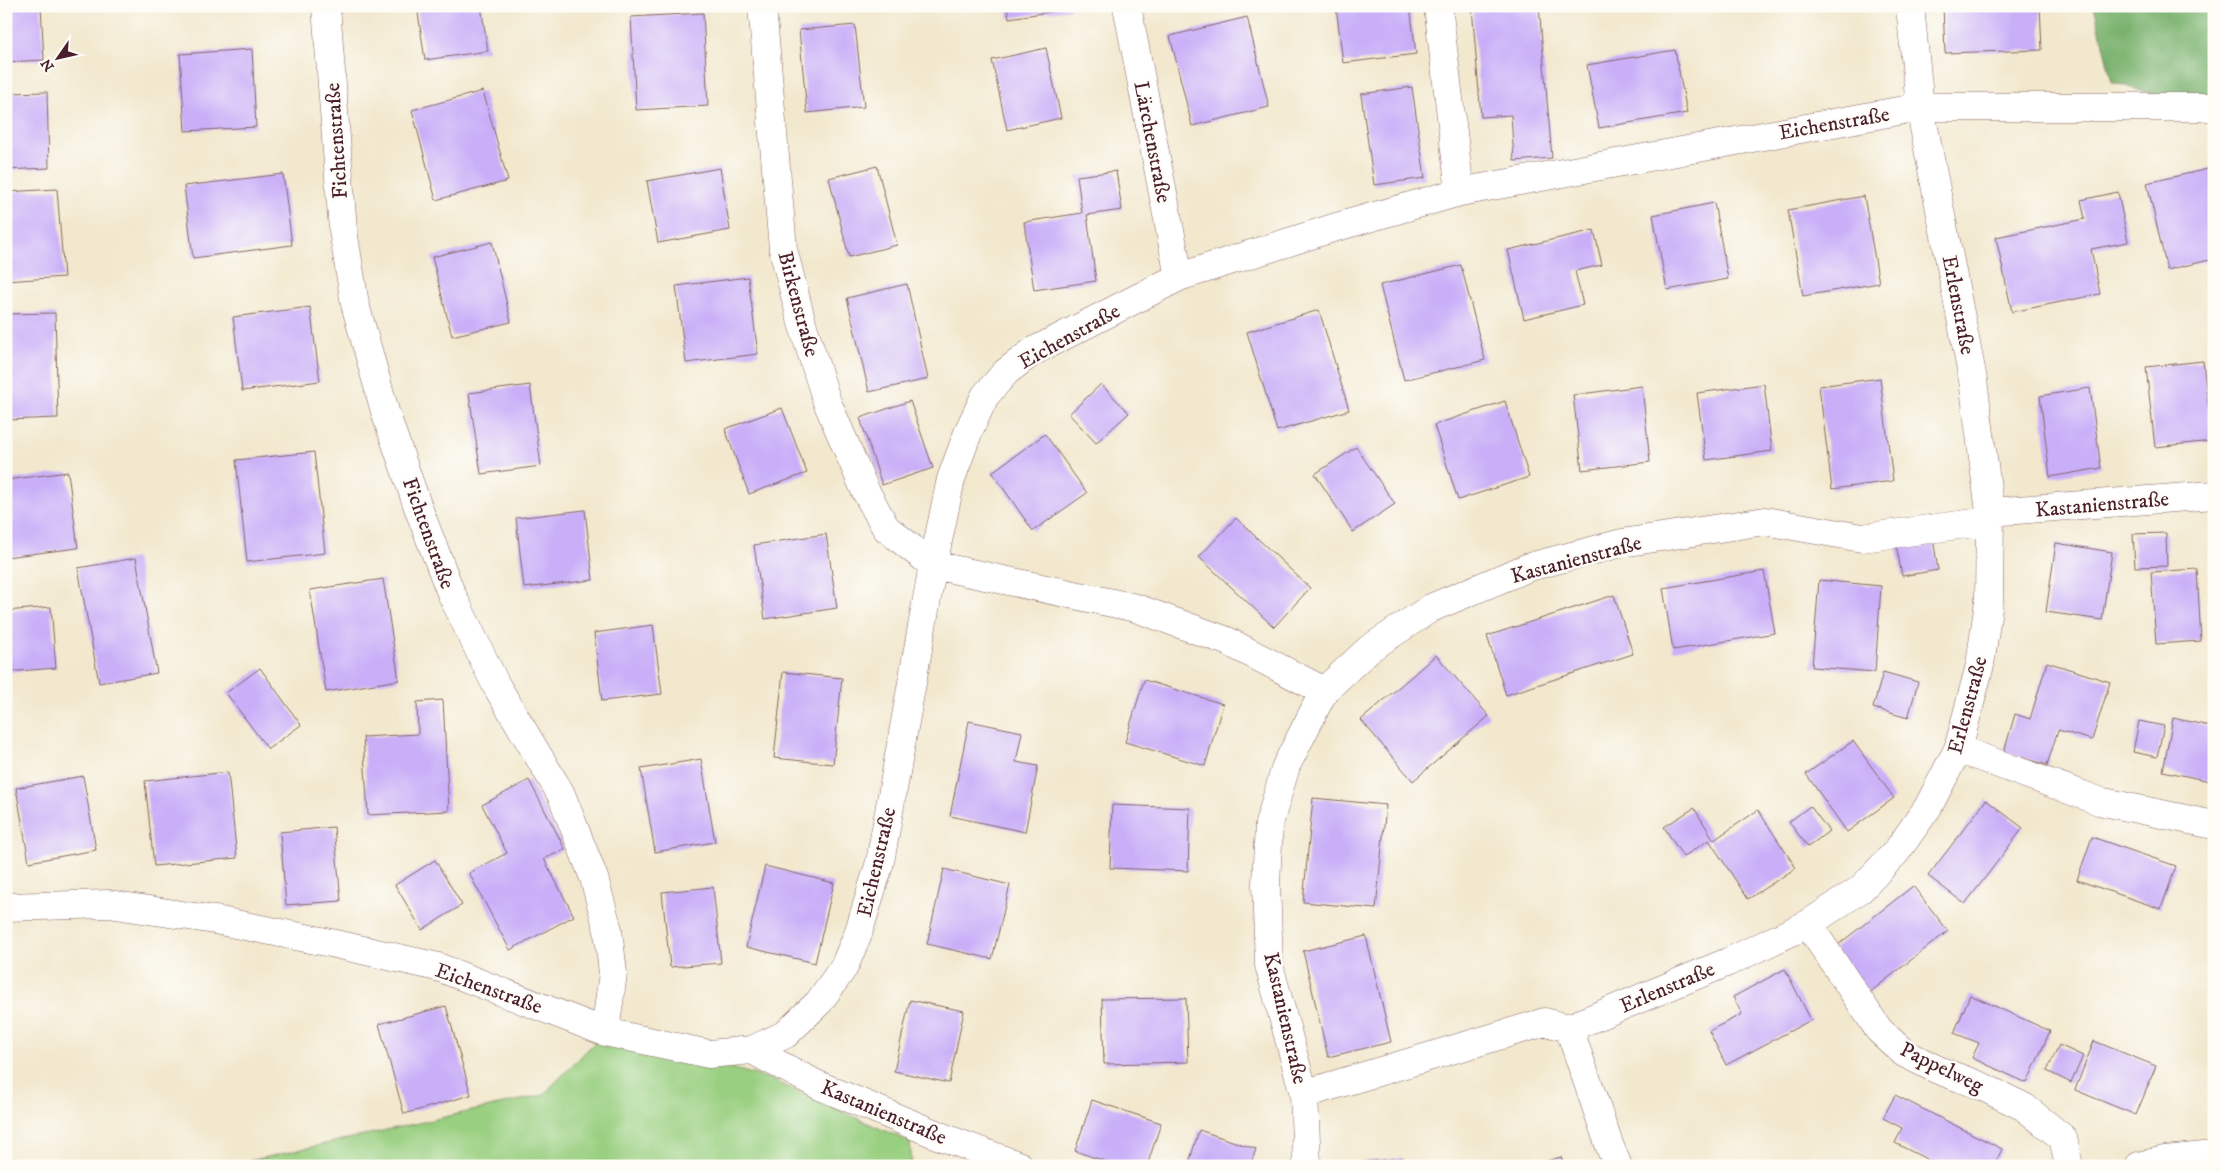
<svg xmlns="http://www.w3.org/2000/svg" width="2220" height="1172" viewBox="0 0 2220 1172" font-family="'IM FELL DW Pica',serif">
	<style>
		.green { fill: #99cf80; stroke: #727756 }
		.forest { fill: #7ab26e; stroke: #62684c }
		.building { fill: #c9aff8 }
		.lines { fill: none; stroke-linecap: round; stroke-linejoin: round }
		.street-casing { stroke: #856564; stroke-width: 29 }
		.street { stroke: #fff; stroke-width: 28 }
		.labels { text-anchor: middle; stroke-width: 5; stroke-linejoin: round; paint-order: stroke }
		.street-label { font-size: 21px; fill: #4a1f2b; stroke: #fdfcf7 }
	</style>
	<rect width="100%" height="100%" fill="#fdfcf7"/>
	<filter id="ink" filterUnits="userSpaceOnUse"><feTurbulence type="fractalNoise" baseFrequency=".02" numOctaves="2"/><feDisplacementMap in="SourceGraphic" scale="10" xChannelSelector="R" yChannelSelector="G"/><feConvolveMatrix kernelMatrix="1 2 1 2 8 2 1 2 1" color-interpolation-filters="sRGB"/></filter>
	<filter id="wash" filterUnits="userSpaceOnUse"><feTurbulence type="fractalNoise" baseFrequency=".0096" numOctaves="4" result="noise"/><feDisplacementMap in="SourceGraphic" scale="20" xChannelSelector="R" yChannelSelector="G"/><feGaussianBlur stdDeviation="1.12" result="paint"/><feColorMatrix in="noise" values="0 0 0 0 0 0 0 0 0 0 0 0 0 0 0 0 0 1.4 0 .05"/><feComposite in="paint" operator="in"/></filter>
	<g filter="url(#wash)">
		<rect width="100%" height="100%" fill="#f2e8ce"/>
		<!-- green -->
		<path class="green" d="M 605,1032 L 770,1079 L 910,1142 L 912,1166 L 227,1166 L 543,1095 Z"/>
		<!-- forest -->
		<path class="forest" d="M 2094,6 L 2214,6 L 2214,112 L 2112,82 Z"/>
		<g id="blocks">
			<!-- building -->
			<path class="building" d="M 6,6 L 41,6 L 44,60 L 6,62 Z
				M 417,6 L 481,6 L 488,51 L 425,60 Z
				M 1007,6 L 1070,6 L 1070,9 L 1009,18 Z
				M 1336,6 L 1410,6 L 1416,54 L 1343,63 Z
				M 1539,6 L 1552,158 L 1514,161 L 1511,115 L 1481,117 L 1472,7 Z
				M 1943,6 L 2040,6 L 2042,50 L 1945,53 Z
				M 703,13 L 708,106 L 636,110 L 631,17 Z
				M 1247,17 L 1269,107 L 1192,126 L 1170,36 Z
				M 855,25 L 864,107 L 807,113 L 799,30 Z
				M 1046,48 L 1061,118 L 1007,130 L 992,60 Z
				M 252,49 L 256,127 L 185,131 L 180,54 Z
				M 1675,50 L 1687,113 L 1599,128 L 1587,65 Z
				M 1412,87 L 1425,178 L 1374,185 L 1361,94 Z
				M 483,91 L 508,181 L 436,200 L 412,110 Z
				M 47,92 L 49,168 L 6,170 L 6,93 Z
				M 877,166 L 897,245 L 849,257 L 829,178 Z
				M 720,168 L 730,230 L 658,243 L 647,181 Z
				M 2212,168 L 2214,178 L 2214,259 L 2167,270 L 2147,183 Z
				M 1116,171 L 1122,210 L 1087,215 L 1096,281 L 1034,290 L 1024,222 L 1082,213 L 1077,176 Z
				M 283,174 L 292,245 L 193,258 L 184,186 Z
				M 57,189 L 64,277 L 6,281 L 6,192 Z
				M 2118,192 L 2128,242 L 2091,249 L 2100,294 L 2012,312 L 1996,237 L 2085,219 L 2081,200 Z
				M 1864,196 L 1879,283 L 1803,296 L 1788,210 Z
				M 1714,203 L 1728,279 L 1667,290 L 1653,215 Z
				M 1594,230 L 1602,265 L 1575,271 L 1583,305 L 1524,319 L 1508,250 Z
				M 492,242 L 511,322 L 452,336 L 432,257 Z
				M 1461,265 L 1485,360 L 1404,380 L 1380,285 Z
				M 748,277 L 758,354 L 686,363 L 676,286 Z
				M 907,284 L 928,379 L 869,392 L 847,298 Z
				M 310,307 L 320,381 L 242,391 L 233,317 Z
				M 1319,310 L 1349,410 L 1277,431 L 1247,332 Z
				M 55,313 L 58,418 L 6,420 L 6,314 Z
				M 2203,361 L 2212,441 L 2155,447 L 2146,367 Z
				M 1880,378 L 1893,481 L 1832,489 L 1819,386 Z
				M 1101,384 L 1129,413 L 1096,443 L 1069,414 Z
				M 1764,384 L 1772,451 L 1706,460 L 1697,393 Z
				M 530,385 L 541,466 L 481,474 L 469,393 Z
				M 1642,386 L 1650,462 L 1582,470 L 1573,395 Z
				M 2090,388 L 2101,468 L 2050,477 L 2040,396 Z
				M 910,401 L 933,468 L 882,485 L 860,418 Z
				M 1505,401 L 1529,477 L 1458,500 L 1434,425 Z
				M 782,408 L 807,473 L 749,494 L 725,429 Z
				M 1045,434 L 1087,493 L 1033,531 L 992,472 Z
				M 1356,447 L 1395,504 L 1353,532 L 1315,474 Z
				M 314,452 L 325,553 L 247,562 L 236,460 Z
				M 68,472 L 78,548 L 6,557 L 6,480 Z
				M 585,510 L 593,580 L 524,588 L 516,518 Z
				M 1236,518 L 1310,588 L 1274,627 L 1199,557 Z
				M 2166,533 L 2167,566 L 2135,567 L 2133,534 Z
				M 826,534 L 837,608 L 765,619 L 754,545 Z
				M 1933,538 L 1938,570 L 1902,576 L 1896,544 Z
				M 2056,543 L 2112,552 L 2102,620 L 2046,612 Z
				M 136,558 L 157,673 L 99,683 L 78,568 Z
				M 2197,569 L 2201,641 L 2156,644 L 2151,572 Z
				M 1764,571 L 1775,633 L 1673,650 L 1663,588 Z
				M 383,579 L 399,680 L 326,692 L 310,590 Z
				M 1819,580 L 1881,586 L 1875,672 L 1812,667 Z
				M 1614,595 L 1633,654 L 1506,695 L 1487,636 Z
				M 51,607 L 56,668 L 6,672 L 6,611 Z
				M 653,625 L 662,694 L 602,701 L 594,633 Z
				M 1436,655 L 1489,716 L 1413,781 L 1361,720 Z
				M 2047,662 L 2110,682 L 2092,740 L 2058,730 L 2047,765 L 2004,752 L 2015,714 L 2030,719 Z
				M 260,668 L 301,725 L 268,749 L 226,693 Z
				M 783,672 L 842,678 L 833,764 L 774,758 Z
				M 1883,672 L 1918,682 L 1908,718 L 1873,708 Z
				M 1144,680 L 1223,704 L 1205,766 L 1125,742 Z
				M 443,700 L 449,811 L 368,815 L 363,737 L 418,734 L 417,702 Z
				M 2173,718 L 2214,727 L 2214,782 L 2163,771 Z
				M 969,721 L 1022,732 L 1016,762 L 1038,766 L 1025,832 L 950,816 Z
				M 2139,721 L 2164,726 L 2157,757 L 2133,752 Z
				M 1853,741 L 1894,798 L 1847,832 L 1806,774 Z
				M 701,759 L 715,842 L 655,852 L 641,769 Z
				M 228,772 L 237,858 L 154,866 L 145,781 Z
				M 83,776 L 96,850 L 29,862 L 16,788 Z
				M 529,780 L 565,849 L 544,859 L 574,916 L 510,950 L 469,873 L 507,853 L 482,805 Z
				M 1313,798 L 1386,805 L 1376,909 L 1303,902 Z
				M 1986,800 L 2023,828 L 1965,904 L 1928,876 Z
				M 1112,805 L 1190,808 L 1188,871 L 1110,868 Z
				M 1810,806 L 1829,831 L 1808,847 L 1789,822 Z
				M 1694,808 L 1714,840 L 1758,810 L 1796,868 L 1748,899 L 1709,840 L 1683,857 L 1664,827 Z
				M 334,827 L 341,901 L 286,905 L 280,832 Z
				M 2092,837 L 2176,866 L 2161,909 L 2077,880 Z
				M 435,860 L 462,905 L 422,930 L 395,885 Z
				M 765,866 L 834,883 L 815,963 L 746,947 Z
				M 944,869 L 1010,885 L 992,959 L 927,944 Z
				M 1913,886 L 1948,931 L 1869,993 L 1834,948 Z
				M 713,887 L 721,963 L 670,967 L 662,892 Z
				M 1366,936 L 1391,1042 L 1328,1057 L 1303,951 Z
				M 1785,969 L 1811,1020 L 1726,1065 L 1709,1031 L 1742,1014 L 1733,997 Z
				M 1970,995 L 2050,1031 L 2027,1083 L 1972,1058 L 1979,1043 L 1954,1033 Z
				M 1186,998 L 1188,1062 L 1104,1064 L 1102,999 Z
				M 910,1000 L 964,1011 L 949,1083 L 894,1071 Z
				M 446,1006 L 471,1095 L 404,1114 L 379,1024 Z
				M 2094,1041 L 2156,1066 L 2136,1115 L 2075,1090 Z
				M 2059,1045 L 2083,1056 L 2071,1083 L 2047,1071 Z
				M 1895,1095 L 2002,1149 L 1994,1166 L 1983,1166 L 1971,1160 L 1968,1166 L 1940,1166 L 1895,1143 L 1902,1128 L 1883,1118 Z
				M 1092,1100 L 1161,1123 L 1147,1166 L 1119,1166 L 1075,1151 Z
				M 1199,1130 L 1256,1149 L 1250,1166 L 1188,1166 Z
				M 1561,1157 L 1564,1166 L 1531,1166 L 1531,1165 Z
				M 1403,1158 L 1404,1166 L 1350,1166 L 1350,1163 Z"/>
		</g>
	</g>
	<g filter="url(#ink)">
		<use href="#blocks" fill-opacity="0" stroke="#856564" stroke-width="1"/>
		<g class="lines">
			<!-- street casing -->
			<g class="street-casing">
				<path id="street" d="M 326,6 L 343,230 L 355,304 L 386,415 L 419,510 L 451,593 L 496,685 L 561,794 L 594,878 L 608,930 L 613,973 L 605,1032
					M 762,6 L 783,249 L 802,323 L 827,402 L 865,490 L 886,528 L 933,565 L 1136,608 L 1227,641 L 1324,691
					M 1127,6 L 1179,277
					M 1438,6 L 1460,192
					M 1990,512 L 2214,495
					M 1958,749 L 2099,801 L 2214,825
					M 6,907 L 109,904 L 215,920 L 331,943 L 438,967 L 605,1032 L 709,1054 L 752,1050 L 786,1034 L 819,1002 L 844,967 L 858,934 L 880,862 L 933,565 L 951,479 L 969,430 L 985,396 L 1006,372 L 1032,352 L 1179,277 L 1333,228 L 1460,192 L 1920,107 L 2214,107
					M 1808,924 L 1879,1030 L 1904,1053 L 1938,1070 L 1981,1086 L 2024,1107 L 2063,1138 L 2069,1166
					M 1569,1028 L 1610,1147 L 1618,1166
					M 752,1050 L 818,1085 L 940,1136 L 1020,1166
					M 1304,1094 L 1545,1022 L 1569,1028 L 1728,962 L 1808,924 L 1861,889 L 1897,851 L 1928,807 L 1958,749 L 1980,665 L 1989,601 L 1990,512 L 1973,380 L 1920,107 L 1910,6
					M 1307,1166 L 1304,1094 L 1269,965 L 1266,884 L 1269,824 L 1286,766 L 1324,691 L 1369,649 L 1431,608 L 1529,567 L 1622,543 L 1765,521 L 1862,538 L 1989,521
					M 2139,1166 L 2165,1160 L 2214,1155"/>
			</g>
			<!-- street -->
			<use href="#street" class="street"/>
		</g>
	</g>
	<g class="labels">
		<!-- street labels -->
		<g class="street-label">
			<text transform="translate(1834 123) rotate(-10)" y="7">Eichenstraße</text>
			<text transform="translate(336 141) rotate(-94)" y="7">Fichtenstraße</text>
			<text transform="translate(1153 142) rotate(79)" y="7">Lärchenstraße</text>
			<text transform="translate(799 304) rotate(75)" y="7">Birkenstraße</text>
			<text transform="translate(1959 305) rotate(79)" y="7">Erlenstraße</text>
			<text transform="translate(1069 336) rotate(-29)" y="7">Eichenstraße</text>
			<text transform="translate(2102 504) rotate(-5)" y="7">Kastanienstraße</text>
			<text transform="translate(429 533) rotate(70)" y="7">Fichtenstraße</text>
			<text transform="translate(1576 559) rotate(-15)" y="7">Kastanienstraße</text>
			<text transform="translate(1967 705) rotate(-75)" y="7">Erlenstraße</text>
			<text transform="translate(876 862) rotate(-77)" y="7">Eichenstraße</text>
			<text transform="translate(1667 987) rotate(-23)" y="7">Erlenstraße</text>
			<text transform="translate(489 988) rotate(20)" y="7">Eichenstraße</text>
			<text transform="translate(1286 1018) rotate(77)" y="7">Kastanienstraße</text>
			<text transform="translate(1942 1067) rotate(26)" y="7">Pappelweg</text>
			<text transform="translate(884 1112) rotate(23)" y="7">Kastanienstraße</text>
		</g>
	</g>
	<!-- margin -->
	<rect width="2220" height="1172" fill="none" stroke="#fdfcf7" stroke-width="25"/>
	<!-- north arrow -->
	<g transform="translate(58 58) rotate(236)" stroke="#fdfcf7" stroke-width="4" paint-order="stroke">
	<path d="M0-4L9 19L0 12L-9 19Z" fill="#4a1f2b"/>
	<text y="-8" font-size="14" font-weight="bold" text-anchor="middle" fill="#4a1f2b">N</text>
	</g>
</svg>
